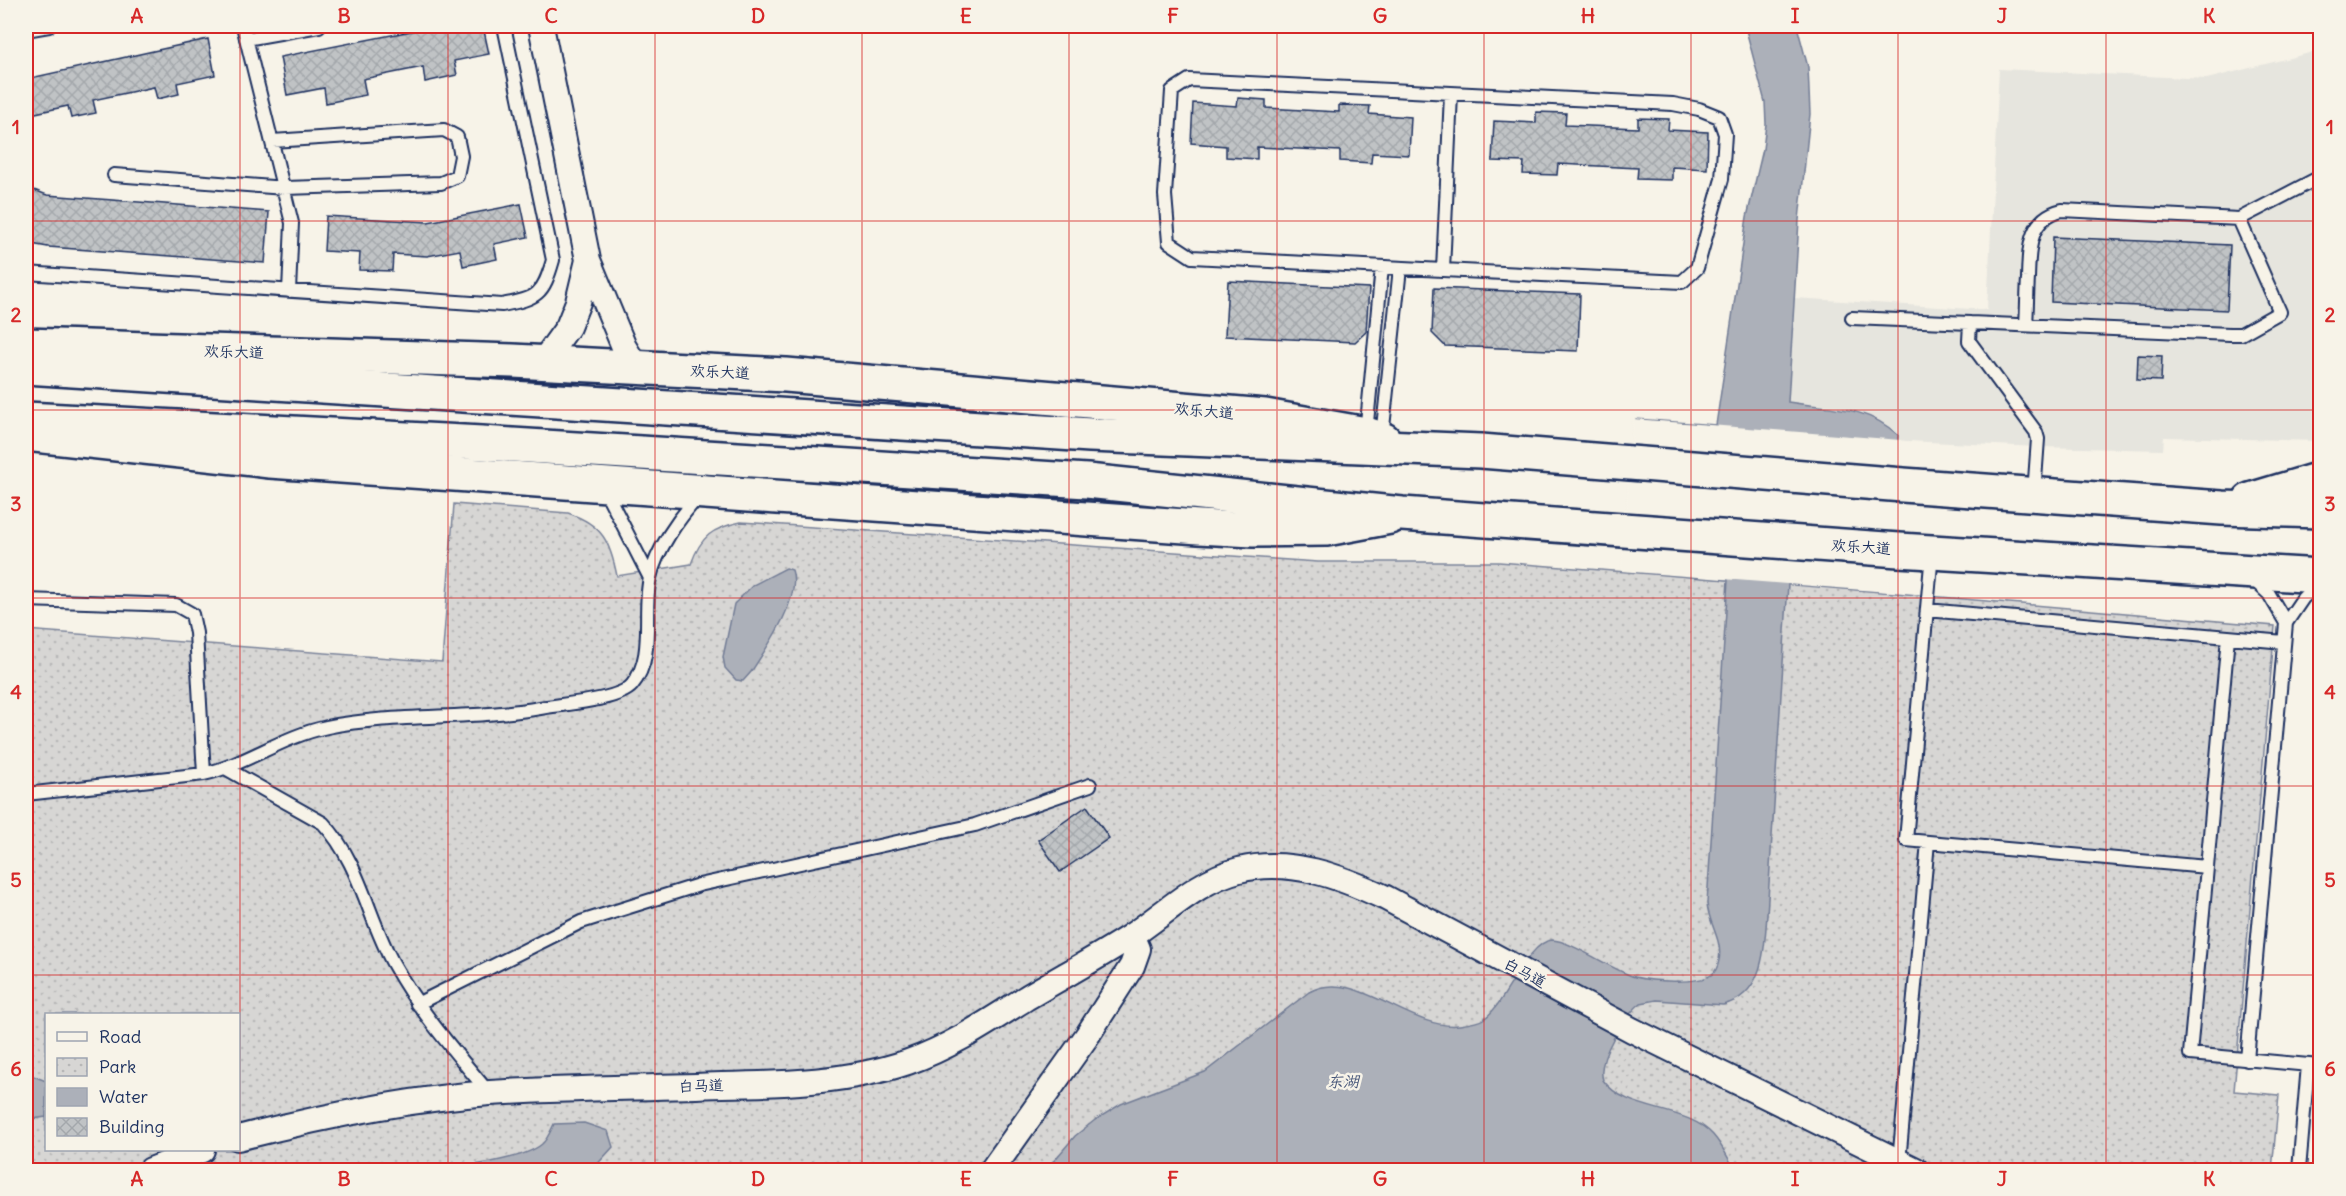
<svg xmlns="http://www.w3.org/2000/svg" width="2346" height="1196" viewBox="0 0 2346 1196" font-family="Delius,'LXGW WenKai TC',sans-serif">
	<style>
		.built { fill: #e6e5de }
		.park { fill: url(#park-dots); stroke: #798299; stroke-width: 1.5; fill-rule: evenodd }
		.water { fill: #acb0b9; stroke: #727c95; stroke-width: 1.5 }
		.pier { fill: #f7f3e8 }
		.building { fill: url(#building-cross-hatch); stroke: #1b2f5e; stroke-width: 1.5 }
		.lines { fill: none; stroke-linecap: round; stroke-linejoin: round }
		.service-casing { stroke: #1b2f5e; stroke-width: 16 }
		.minor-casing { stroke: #1b2f5e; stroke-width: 28 }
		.primary-casing { stroke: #1b2f5e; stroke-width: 38 }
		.trunk-casing { stroke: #1b2f5e; stroke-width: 38 }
		.service { stroke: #f7f3e8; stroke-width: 12 }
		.minor { stroke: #f7f3e8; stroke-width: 24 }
		.primary { stroke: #f7f3e8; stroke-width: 33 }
		.trunk { stroke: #f7f3e8; stroke-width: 33 }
		.grid { fill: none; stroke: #d62828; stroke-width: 1.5; stroke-opacity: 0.55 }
		.labels { text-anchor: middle; stroke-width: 5; stroke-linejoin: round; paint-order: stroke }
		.street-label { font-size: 15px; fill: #1b2f5e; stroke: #f7f3e8 }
		.water-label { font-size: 16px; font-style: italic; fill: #465679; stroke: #f7f3e8 }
		.neatline { fill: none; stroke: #d62828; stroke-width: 2 }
		.grid-label { font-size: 20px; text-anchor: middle; font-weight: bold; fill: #d62828 }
	</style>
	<defs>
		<pattern id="park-dots" width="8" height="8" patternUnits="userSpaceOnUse" patternTransform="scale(1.5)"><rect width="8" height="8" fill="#d7d6d4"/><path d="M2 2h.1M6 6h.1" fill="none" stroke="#b8b8b8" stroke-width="1.8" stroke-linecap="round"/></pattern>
		<pattern id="building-cross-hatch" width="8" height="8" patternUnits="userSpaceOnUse" patternTransform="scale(1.5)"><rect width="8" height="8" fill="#c0c3c5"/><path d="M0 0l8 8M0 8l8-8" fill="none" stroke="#a4a8ac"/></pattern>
	</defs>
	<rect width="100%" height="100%" fill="#f7f3e8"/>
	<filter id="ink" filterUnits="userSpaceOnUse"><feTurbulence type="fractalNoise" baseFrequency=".0167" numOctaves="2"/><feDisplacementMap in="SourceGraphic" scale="12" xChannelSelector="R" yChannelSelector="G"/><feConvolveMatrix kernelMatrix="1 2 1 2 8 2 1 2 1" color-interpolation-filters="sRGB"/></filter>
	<g filter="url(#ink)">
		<!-- built -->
		<path class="built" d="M 2313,26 L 2320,26 L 2320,441 L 2164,437 L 2163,450 L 2038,447 L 1907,441 L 1898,440 L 1898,435 L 1858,411 L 1788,402 L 1794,298 L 1987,310 L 1999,69 L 2207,79 L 2317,51 Z"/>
		<!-- park -->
		<path class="park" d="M 454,504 L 568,513 C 603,525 610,542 617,576 L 691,564 C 701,536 712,528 741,522 L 1318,562 L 1499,562 L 1895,593 L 2275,626 L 2234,1091 L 2279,1095 L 2272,1170 L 26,1170 L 26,630 L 442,662 ZM 46,1014 L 238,1014 L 238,1150 L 46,1150 Z"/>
		<!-- water -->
		<path class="water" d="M 1745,26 L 1797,26 L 1808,67 L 1810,114 L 1799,220 L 1788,402 C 1829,409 1864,404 1898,435 L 1885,592 L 1788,584 L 1767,915 C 1764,950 1764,995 1723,1005 L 1657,1000 L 1641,1003 C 1625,1015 1596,1060 1603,1080 C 1626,1113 1686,1105 1713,1135 C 1722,1145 1728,1158 1735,1170 L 1046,1170 L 1075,1136 L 1095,1120 L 1121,1104 L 1205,1072 L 1309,992 C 1354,966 1410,1031 1459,1025 C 1468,1024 1478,1023 1485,1018 C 1506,1003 1528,941 1552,940 C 1570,940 1614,971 1635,977 C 1651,981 1696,985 1711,975 C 1716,972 1718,966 1719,960 C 1723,940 1708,923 1707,903 L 1728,580 L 1624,571 L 1636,419 L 1716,425 L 1747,217 L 1763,149 L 1766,124 L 1765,102 Z
			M 786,568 L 792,570 C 802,598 766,649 751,672 L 743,681 L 736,680 L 725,668 L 723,657 L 734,604 L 753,585 Z
			M 26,1073 L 46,1081 L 46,1117 L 26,1120 Z
			M 584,1123 L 608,1131 L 613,1147 L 592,1170 L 429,1170 C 455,1168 522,1161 542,1144 C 547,1140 551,1130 554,1124 Z"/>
		<!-- pier -->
		<path class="pier" d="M 1633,419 L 1901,440 L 1888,592 L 1621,571 Z"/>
		<!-- building -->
		<path class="building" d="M 437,26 L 483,26 L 489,54 L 454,61 L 457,75 L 425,82 L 423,67 L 363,79 L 366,95 L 326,103 L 324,88 L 287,95 L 280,57 Z
			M 208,39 L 215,75 L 177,83 L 179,94 L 157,99 L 154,87 L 93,100 L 96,113 L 71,118 L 68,106 L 26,115 L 26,79 Z
			M 1238,98 L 1266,100 L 1266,108 L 1339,112 L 1339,105 L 1370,106 L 1369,114 L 1411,117 L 1409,155 L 1372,153 L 1371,163 L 1340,161 L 1340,151 L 1257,147 L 1257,159 L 1226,157 L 1226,146 L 1191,143 L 1193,103 L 1237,106 Z
			M 1536,112 L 1566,113 L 1565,125 L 1638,128 L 1638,118 L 1669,119 L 1668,130 L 1708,132 L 1707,169 L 1672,167 L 1672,180 L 1637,179 L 1638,168 L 1558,164 L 1557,175 L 1523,174 L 1524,162 L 1492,161 L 1494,121 L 1536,123 Z
			M 26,187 L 47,195 L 269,212 L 265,263 L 48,247 L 26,243 Z
			M 521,204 L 528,237 L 494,244 L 497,259 L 463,266 L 460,250 L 427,256 L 393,254 L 392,271 L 359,270 L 360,253 L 324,251 L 326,216 L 428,222 Z
			M 2053,237 L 2230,245 L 2227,310 L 2051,302 Z
			M 1228,281 L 1369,288 L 1366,332 L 1355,342 L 1225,336 Z
			M 1434,288 L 1580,294 L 1578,351 L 1445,346 L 1432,333 Z
			M 2138,355 L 2162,356 L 2161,381 L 2137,380 Z
			M 1087,806 L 1109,838 L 1060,872 L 1038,840 Z"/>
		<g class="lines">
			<!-- service casing -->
			<g class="service-casing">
				<path id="service" d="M 243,26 L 292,223 L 289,291
					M 26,30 L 49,26
					M 246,39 L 319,26
					M 114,175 L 285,188 L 441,183 L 457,176 L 461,156 L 457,137 L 444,130 L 272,141
					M 2239,219 L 2320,177
					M 1443,270 L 1682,282 L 1697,268 L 1722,179 L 1725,134 L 1719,117 L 1699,109 L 1673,104 L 1189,80 L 1172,91 L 1165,195 L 1169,242 L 1192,257 L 1443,270 L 1451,94
					M 26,273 L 502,305 C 538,298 543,295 553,260 L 504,26
					M 1852,318 L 2230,334 L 2241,334 L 2280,312 L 2239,219 L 2062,210 C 2028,218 2029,250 2028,278 C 2027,294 2027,310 2026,325
					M 1970,323 L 1969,341 L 2036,432 L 2038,439 L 2034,494
					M 1366,433 L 1382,267
					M 1382,437 L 1400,268
					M 604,488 L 650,578
					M 1932,553 L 1906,840 L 2207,867
					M 2253,579 L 2269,594 L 2286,623
					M 26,600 L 176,605 L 192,614 L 196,633 L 204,774
					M 1927,610 L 2284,642
					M 2228,637 L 2190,1054 L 2320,1066
					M 227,769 L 323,823 C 360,862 368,919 394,965 C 420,1012 455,1052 489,1093
					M 26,794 L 204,774 C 247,764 283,736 327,727 C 396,713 471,720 540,708 C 561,704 618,701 632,685 C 656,656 642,612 650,578 C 656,550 679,518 698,497
					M 417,1004 L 581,922 L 699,885 L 975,825 L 1090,785
					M 2247,1060 L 2286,623 L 2303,598 L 2320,582
					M 1899,1162 L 1928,842
					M 2299,1170 L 2308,1065"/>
			</g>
			<!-- minor casing -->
			<g class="minor-casing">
				<path id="minor" d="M 541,26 L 588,260 L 624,347 L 637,368
					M 542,363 L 568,327 L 578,302 L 588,260
					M 238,1138 C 320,1117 406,1099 490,1093 C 567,1088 645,1088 722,1085 C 784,1084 849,1082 908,1062 C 951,1047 988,1022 1026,998 C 1061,977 1097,958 1131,936 C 1166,913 1198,880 1239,870 C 1290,857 1341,877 1386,898 L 1632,1030 L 1916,1170
					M 151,1170 L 202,1150
					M 992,1170 L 1087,1036 L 1132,966 L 1138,949 L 1132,935"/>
			</g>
			<!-- primary casing -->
			<g class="primary-casing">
				<path id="primary" d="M 26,345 L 513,361 L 786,375 L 1265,416 L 1366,434 L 1384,440
					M 26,434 L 270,461 L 1199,527 L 1253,530 L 1326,529 L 1390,517"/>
			</g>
			<!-- trunk casing -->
			<g class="trunk-casing">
				<path id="trunk" d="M 26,367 L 1090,435 L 1481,451 L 1903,485 L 2222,508 L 2320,511
					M 26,419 L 482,443 L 1087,481 L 1402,514 L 1899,550 L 2320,576
					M 2250,500 L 2320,479"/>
			</g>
			<!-- service -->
			<use href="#service" class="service"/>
			<!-- minor -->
			<use href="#minor" class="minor"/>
			<!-- primary -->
			<use href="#primary" class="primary"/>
			<!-- trunk -->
			<use href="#trunk" class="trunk"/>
		</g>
	</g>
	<!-- grid -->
	<path class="grid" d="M 240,26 L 240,1170M 448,26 L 448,1170M 655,26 L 655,1170M 862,26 L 862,1170M 1069,26 L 1069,1170M 1277,26 L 1277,1170M 1484,26 L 1484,1170M 1691,26 L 1691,1170M 1898,26 L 1898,1170M 2106,26 L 2106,1170M 26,221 L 2320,221M 26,410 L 2320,410M 26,598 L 2320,598M 26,786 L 2320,786M 26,975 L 2320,975"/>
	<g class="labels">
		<!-- street labels -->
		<g class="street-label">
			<text transform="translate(234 352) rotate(2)" y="5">欢乐大道</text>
			<text transform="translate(720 372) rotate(3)" y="5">欢乐大道</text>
			<text transform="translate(1204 411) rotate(5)" y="5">欢乐大道</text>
			<text transform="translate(1861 547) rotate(4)" y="5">欢乐大道</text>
			<text transform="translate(1525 973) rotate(28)" y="5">白马道</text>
			<text transform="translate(701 1086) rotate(-2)" y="5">白马道</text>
		</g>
		<!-- water labels -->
		<g class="water-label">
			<text x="1343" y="1087">东湖</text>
		</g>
	</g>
	<!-- margin -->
	<rect width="2346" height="1196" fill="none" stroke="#f7f3e8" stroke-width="66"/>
	<!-- legend -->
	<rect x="45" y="1013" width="195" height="138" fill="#f7f3e8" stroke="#9fa5b1" stroke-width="1.5"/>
	<rect x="57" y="1032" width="30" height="9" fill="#f7f3e8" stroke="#9fa5b1" stroke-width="1.5"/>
	<text x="99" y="1043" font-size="18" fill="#1b2f5e">Road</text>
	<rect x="57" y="1058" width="30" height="18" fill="url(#park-dots)" stroke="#9fa5b1" stroke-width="1.5"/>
	<text x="99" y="1073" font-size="18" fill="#1b2f5e">Park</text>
	<rect x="57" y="1088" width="30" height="18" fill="#acb0b9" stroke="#9fa5b1" stroke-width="1.5"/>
	<text x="99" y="1103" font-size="18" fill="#1b2f5e">Water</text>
	<rect x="57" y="1118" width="30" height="18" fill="url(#building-cross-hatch)" stroke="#9fa5b1" stroke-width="1.5"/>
	<text x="99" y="1133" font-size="18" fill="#1b2f5e">Building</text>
	<rect x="33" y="33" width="2280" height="1130" class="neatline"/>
	<g class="grid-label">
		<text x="137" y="23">A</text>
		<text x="344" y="23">B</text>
		<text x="551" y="23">C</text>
		<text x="758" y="23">D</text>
		<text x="966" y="23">E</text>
		<text x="1173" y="23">F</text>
		<text x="1380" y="23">G</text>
		<text x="1588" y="23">H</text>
		<text x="1795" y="23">I</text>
		<text x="2002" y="23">J</text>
		<text x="2209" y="23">K</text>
		<text x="16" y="134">1</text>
		<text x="2330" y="134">1</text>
		<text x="16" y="322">2</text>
		<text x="2330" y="322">2</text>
		<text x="16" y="511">3</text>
		<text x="2330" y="511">3</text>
		<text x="16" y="699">4</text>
		<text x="2330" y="699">4</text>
		<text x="16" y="887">5</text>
		<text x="2330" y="887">5</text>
		<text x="16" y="1076">6</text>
		<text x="2330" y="1076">6</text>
		<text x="137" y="1186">A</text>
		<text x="344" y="1186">B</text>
		<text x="551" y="1186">C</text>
		<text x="758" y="1186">D</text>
		<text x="966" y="1186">E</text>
		<text x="1173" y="1186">F</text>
		<text x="1380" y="1186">G</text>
		<text x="1588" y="1186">H</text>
		<text x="1795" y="1186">I</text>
		<text x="2002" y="1186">J</text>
		<text x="2209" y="1186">K</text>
	</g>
</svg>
